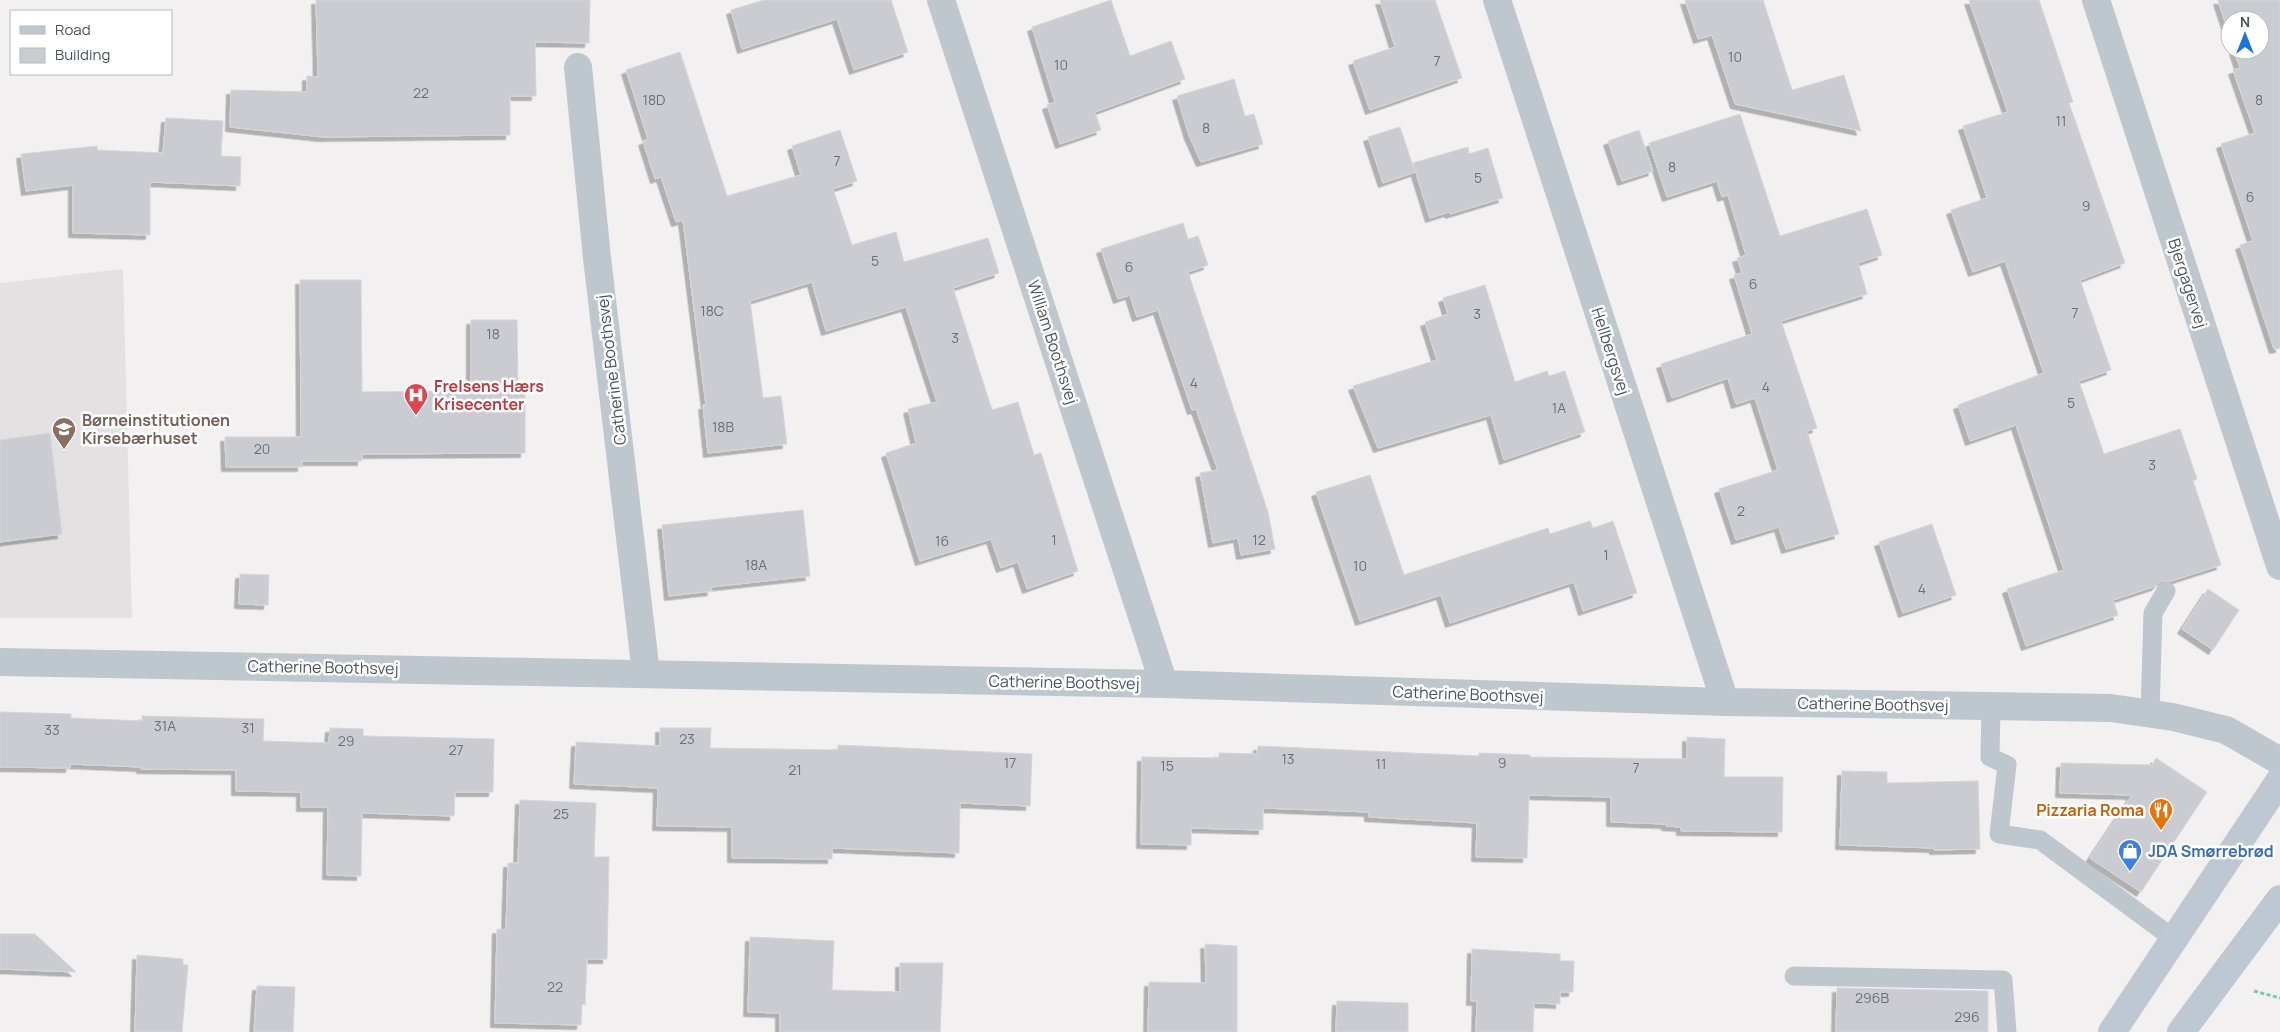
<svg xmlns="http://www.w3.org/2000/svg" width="2280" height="1032" viewBox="0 0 2280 1032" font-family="Manrope,sans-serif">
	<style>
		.education { fill: #e3e1e2 }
		.building { fill: #caccd2; stroke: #d4d6db; filter: url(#shadow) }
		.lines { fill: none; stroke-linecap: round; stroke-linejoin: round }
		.path { stroke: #78cca2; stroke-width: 3; stroke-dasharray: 4 2.5; stroke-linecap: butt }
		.lane { stroke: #bec7ce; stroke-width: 19 }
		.street { stroke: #bec7ce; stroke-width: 28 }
		.secondary { stroke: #bec8d3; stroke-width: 28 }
		.labels { text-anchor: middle; stroke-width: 5; stroke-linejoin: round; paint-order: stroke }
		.number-label { font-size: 14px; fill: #68717a }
		.street-label { font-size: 16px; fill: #48535d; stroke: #fff }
		.health-label { font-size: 16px; font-weight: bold; fill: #be3a42; stroke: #fff; text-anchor: start }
		.education-label { font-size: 16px; font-weight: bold; fill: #785e54; stroke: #fff; text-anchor: start }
		.food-label { font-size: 16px; font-weight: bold; fill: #c56008; stroke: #fff; text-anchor: end }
		.shop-label { font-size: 16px; font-weight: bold; fill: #366cbe; stroke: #fff; text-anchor: start }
	</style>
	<defs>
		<filter id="shadow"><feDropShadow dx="-4.5" dy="4.5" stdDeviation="0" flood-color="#0004"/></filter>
	</defs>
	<rect width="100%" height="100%" fill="#f2f0f0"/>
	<!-- education -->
	<path class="education" d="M 123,269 L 132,618 L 0,618 L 0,283 Z"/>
	<!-- building -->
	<path class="building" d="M 316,0 L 590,0 L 589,43 L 535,42 L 536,96 L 510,96 L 510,135 L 323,137 L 230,127 L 231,90 L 307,92 L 307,76 L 318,77 Z
		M 764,0 L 891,0 L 908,52 L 854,70 L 837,19 L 742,49 L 731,10 Z
		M 1111,0 L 1130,56 L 1171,41 L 1185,79 L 1095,112 L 1101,130 L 1060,144 L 1047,105 L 1055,102 L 1032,27 Z
		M 1380,0 L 1435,0 L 1462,78 L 1370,110 L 1353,61 L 1395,47 Z
		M 1685,0 L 1763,0 L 1792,90 L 1844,75 L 1861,131 L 1735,104 L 1712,35 L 1698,39 Z
		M 1969,0 L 2039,0 L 2073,102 L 2069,103 L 2125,263 L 2080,280 L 2111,370 L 2079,381 L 2104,454 L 2180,429 L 2197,479 L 2193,481 L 2221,565 L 2171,581 L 2161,581 L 2156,586 L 2113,600 L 2118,615 L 2026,646 L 2007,589 L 2064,570 L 2016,425 L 1970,441 L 1958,405 L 2044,373 L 2005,261 L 1973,272 L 1951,210 L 1987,198 L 1963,126 L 2008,112 Z
		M 2218,0 L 2280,0 L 2280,348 L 2274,349 L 2240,245 L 2253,241 L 2221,144 L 2255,133 L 2233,70 L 2240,68 L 2234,50 L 2260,50 L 2260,20 L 2230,20 L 2230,37 Z
		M 680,52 L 727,196 L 801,175 L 792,146 L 840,130 L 857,181 L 833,189 L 852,245 L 896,232 L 904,262 L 988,238 L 999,273 L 953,288 L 992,410 L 1018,402 L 1034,455 L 1041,453 L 1078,571 L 1027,589 L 1018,562 L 1001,568 L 991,539 L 920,561 L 886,453 L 916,443 L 908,409 L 937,402 L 906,307 L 826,331 L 812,282 L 750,301 L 763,398 L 781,396 L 787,444 L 708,453 L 703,405 L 706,405 L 683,220 L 676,222 L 661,177 L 655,179 L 643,141 L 648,139 L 626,70 Z
		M 1234,79 L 1245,116 L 1254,114 L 1263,144 L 1201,162 L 1189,135 L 1177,96 Z
		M 1740,114 L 1780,236 L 1867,209 L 1882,255 L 1858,263 L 1867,294 L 1781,321 L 1817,428 L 1807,431 L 1839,534 L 1786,549 L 1779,527 L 1736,540 L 1719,489 L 1778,470 L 1755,398 L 1736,404 L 1728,378 L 1672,398 L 1661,364 L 1752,334 L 1734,275 L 1742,273 L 1737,258 L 1746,255 L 1728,195 L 1722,197 L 1717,181 L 1667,197 L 1649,143 Z
		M 166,118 L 223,121 L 221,156 L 241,157 L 240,186 L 150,182 L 150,235 L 73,233 L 73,185 L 26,191 L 21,154 L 97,146 L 97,150 L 163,153 Z
		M 1400,127 L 1415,172 L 1383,183 L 1368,137 Z
		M 1639,130 L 1653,171 L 1622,181 L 1608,141 Z
		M 1468,147 L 1469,154 L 1488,148 L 1503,198 L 1450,214 L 1449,212 L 1430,218 L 1413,163 Z
		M 1183,223 L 1188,239 L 1198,236 L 1208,265 L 1188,272 L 1268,512 L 1275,549 L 1241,555 L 1238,538 L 1213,543 L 1200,473 L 1218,470 L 1196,409 L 1192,410 L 1158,310 L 1137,317 L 1130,295 L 1118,299 L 1101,249 Z
		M 300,280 L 361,280 L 362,392 L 471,391 L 471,320 L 517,320 L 518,391 L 525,391 L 525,453 L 362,454 L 362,461 L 302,461 L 302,467 L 226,467 L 225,437 L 301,437 Z
		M 1485,285 L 1515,382 L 1547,371 L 1549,376 L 1565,371 L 1585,432 L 1504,460 L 1491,415 L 1378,448 L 1353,386 L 1437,360 L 1425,322 L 1448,314 L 1443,298 Z
		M 50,433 L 62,534 L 0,542 L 0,440 Z
		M 1370,475 L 1404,575 L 1548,528 L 1550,534 L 1590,521 L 1593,528 L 1613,521 L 1637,593 L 1583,611 L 1574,582 L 1450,623 L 1441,595 L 1360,621 L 1316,492 Z
		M 803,510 L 810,576 L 711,587 L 712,591 L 669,596 L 662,525 Z
		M 1932,524 L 1956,595 L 1903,613 L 1879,542 Z
		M 240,574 L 269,575 L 268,605 L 239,604 Z
		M 2208,589 L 2239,610 L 2213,650 L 2182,629 Z
		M 0,712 L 71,714 L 71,718 L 142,721 L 142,716 L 264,719 L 263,741 L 329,743 L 330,728 L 363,729 L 363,736 L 494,739 L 493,792 L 455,792 L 454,816 L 362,813 L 361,876 L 327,875 L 328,807 L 301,807 L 301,792 L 236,791 L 236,770 L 141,769 L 141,767 L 70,764 L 70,768 L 0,767 Z
		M 660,728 L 711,728 L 710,748 L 838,750 L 838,745 L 1032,754 L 1030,806 L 960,803 L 959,853 L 832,848 L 832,859 L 732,858 L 732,827 L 657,826 L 658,788 L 574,784 L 576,742 L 660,746 Z
		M 1687,737 L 1725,739 L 1724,777 L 1783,777 L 1782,832 L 1681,831 L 1681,827 L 1666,826 L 1666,824 L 1611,822 L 1611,797 L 1529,795 L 1527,858 L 1476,857 L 1477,823 L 1369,817 L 1369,812 L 1263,808 L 1263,830 L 1191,828 L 1191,845 L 1141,844 L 1142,757 L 1219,758 L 1219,753 L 1257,754 L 1258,746 L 1479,756 L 1479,753 L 1530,755 L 1530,757 L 1687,759 Z
		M 2156,758 L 2207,792 L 2141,892 L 2090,858 L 2132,795 L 2060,793 L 2061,763 L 2152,765 Z
		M 1842,771 L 1887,772 L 1887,783 L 1978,781 L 1980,849 L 1934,850 L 1934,848 L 1840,845 Z
		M 520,800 L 596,803 L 594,857 L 609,857 L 607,959 L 587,959 L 585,1005 L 582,1004 L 581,1025 L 495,1023 L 497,929 L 506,930 L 508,863 L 518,863 Z
		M 0,934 L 35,934 L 76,972 L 0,969 Z
		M 750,937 L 834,941 L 832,990 L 900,992 L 900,963 L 943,963 L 940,1032 L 780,1032 L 780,1013 L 748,1012 Z
		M 1205,944 L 1237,946 L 1237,1032 L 1148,1032 L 1149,982 L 1206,983 Z
		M 1472,949 L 1560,954 L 1560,961 L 1574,961 L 1573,992 L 1560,992 L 1560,1004 L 1534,1003 L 1533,1032 L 1476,1032 L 1477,1001 L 1471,1001 Z
		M 137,955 L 183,959 L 183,965 L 188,965 L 182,1032 L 135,1032 Z
		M 257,986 L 295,987 L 293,1032 L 254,1032 Z
		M 1837,988 L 1988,991 L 1988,1032 L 1836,1032 Z
		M 1337,1001 L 1408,1003 L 1408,1032 L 1336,1032 Z"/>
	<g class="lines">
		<!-- path -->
		<path class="path" d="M 2254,991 L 2280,998"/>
		<!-- lane -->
		<path class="lane" d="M 1991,706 L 1990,757 L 2007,765 L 1999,834 L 2040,840 L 2174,939
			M 2150,713 L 2153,613 L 2166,591
			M 1794,976 L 2003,980 L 2007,1032"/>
		<!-- street -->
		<path class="street" d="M 941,0 L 1164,684
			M 1497,0 L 1725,702
			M 2096,0 L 2280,566
			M 578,67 L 597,258 L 646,673
			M 0,662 L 1164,684 L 1725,702 L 2111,708 L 2173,717 L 2226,730 L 2280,761"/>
		<!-- secondary -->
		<path class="secondary" d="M 2112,1032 L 2280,780
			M 2181,1032 L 2280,899"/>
	</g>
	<!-- icons -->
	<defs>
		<g id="hospital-pin" transform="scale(1.25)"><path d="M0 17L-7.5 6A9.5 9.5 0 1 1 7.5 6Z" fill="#e0444e" stroke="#fff"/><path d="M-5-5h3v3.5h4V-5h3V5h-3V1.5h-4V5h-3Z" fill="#fff"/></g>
		<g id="school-pin" transform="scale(1.25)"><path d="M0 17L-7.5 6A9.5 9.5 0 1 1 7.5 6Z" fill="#8d6e63" stroke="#fff"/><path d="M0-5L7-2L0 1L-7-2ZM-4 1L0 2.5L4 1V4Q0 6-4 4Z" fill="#fff"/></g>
		<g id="restaurant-pin" transform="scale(1.25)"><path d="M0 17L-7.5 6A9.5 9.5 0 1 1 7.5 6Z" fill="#e8710a" stroke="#fff"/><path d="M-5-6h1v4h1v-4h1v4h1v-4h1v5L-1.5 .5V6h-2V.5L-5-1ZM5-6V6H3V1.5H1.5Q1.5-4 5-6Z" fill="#fff"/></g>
		<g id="shop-pin" transform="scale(1.25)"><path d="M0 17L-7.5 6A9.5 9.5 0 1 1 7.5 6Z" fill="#3f7fe0" stroke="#fff"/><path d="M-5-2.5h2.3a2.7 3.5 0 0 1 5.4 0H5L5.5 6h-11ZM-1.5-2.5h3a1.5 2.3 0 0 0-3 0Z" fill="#fff"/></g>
	</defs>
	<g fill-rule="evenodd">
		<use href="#hospital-pin" x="416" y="395"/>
		<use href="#school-pin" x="64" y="429"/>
		<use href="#restaurant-pin" x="2161" y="810"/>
		<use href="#shop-pin" x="2130" y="851"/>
	</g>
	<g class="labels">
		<!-- number labels -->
		<g class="number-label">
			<text x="1735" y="62">10</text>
			<text x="1437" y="66">7</text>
			<text x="1061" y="70">10</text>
			<text x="421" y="98">22</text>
			<text x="654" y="105">18D</text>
			<text x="2259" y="105">8</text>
			<text x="2061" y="126">11</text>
			<text x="1206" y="133">8</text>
			<text x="837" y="166">7</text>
			<text x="1672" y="172">8</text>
			<text x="1478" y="183">5</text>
			<text x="2250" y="202">6</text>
			<text x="2086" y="211">9</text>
			<text x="875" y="266">5</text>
			<text x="1129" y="272">6</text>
			<text x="1753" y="289">6</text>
			<text x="712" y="316">18C</text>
			<text x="2075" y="318">7</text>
			<text x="1477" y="319">3</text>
			<text x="493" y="339">18</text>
			<text x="955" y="343">3</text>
			<text x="1194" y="388">4</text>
			<text x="1766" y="392">4</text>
			<text x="2071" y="408">5</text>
			<text x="1559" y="413">1A</text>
			<text x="723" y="432">18B</text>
			<text x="262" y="454">20</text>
			<text x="2152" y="470">3</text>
			<text x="1741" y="516">2</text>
			<text x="1054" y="545">1</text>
			<text x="1259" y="545">12</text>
			<text x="942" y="546">16</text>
			<text x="1606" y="560">1</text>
			<text x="756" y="570">18A</text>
			<text x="1360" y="571">10</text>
			<text x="1922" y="594">4</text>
			<text x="165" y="731">31A</text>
			<text x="248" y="733">31</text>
			<text x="52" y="735">33</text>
			<text x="687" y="744">23</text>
			<text x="346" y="746">29</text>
			<text x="456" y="755">27</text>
			<text x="1288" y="764">13</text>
			<text x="1010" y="768">17</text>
			<text x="1502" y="768">9</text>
			<text x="1381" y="769">11</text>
			<text x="1167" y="771">15</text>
			<text x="1636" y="773">7</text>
			<text x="795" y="775">21</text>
			<text x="561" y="819">25</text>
			<text x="555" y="992">22</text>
			<text x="1872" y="1003">296B</text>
			<text x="1967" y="1022">296</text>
		</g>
		<!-- street labels -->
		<g class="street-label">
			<text transform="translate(2188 283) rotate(72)" y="6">Bjergagervej</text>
			<text transform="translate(1053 342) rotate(72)" y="6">William Boothsvej</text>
			<text transform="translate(1611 351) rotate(72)" y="6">Hellbergsvej</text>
			<text transform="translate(611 370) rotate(-97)" y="6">Catherine Boothsvej</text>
			<text transform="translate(323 667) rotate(1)" y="6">Catherine Boothsvej</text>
			<text transform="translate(1064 682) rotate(1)" y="6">Catherine Boothsvej</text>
			<text transform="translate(1468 694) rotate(2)" y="6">Catherine Boothsvej</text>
			<text transform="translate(1873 704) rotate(1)" y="6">Catherine Boothsvej</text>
		</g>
		<!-- health labels -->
		<g class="health-label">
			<text x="434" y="392">Frelsens Hærs<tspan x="434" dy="18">Krisecenter</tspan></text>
		</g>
		<!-- education labels -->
		<g class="education-label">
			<text x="82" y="426">Børneinstitutionen<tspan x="82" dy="18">Kirsebærhuset</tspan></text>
		</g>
		<!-- food labels -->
		<g class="food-label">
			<text x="2144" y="816">Pizzaria Roma</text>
		</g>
		<!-- shop labels -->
		<g class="shop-label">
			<text x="2148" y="857">JDA Smørrebrød</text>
		</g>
	</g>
	<!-- legend -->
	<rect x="10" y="10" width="162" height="65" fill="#ffffff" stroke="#b6babe"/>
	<rect x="20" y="26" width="25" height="8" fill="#bec8d3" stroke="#b6babe"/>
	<text x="55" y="35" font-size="15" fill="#48535d">Road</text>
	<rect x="20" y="48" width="25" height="15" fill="#caccd2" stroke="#b6babe"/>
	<text x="55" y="60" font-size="15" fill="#48535d">Building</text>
	<!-- north arrow -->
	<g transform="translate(2245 35)"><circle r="24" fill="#ffffff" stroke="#b6babe"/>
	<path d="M0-4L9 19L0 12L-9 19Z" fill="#1d73de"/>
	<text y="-8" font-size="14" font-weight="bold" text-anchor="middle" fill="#48535d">N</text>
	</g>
</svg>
